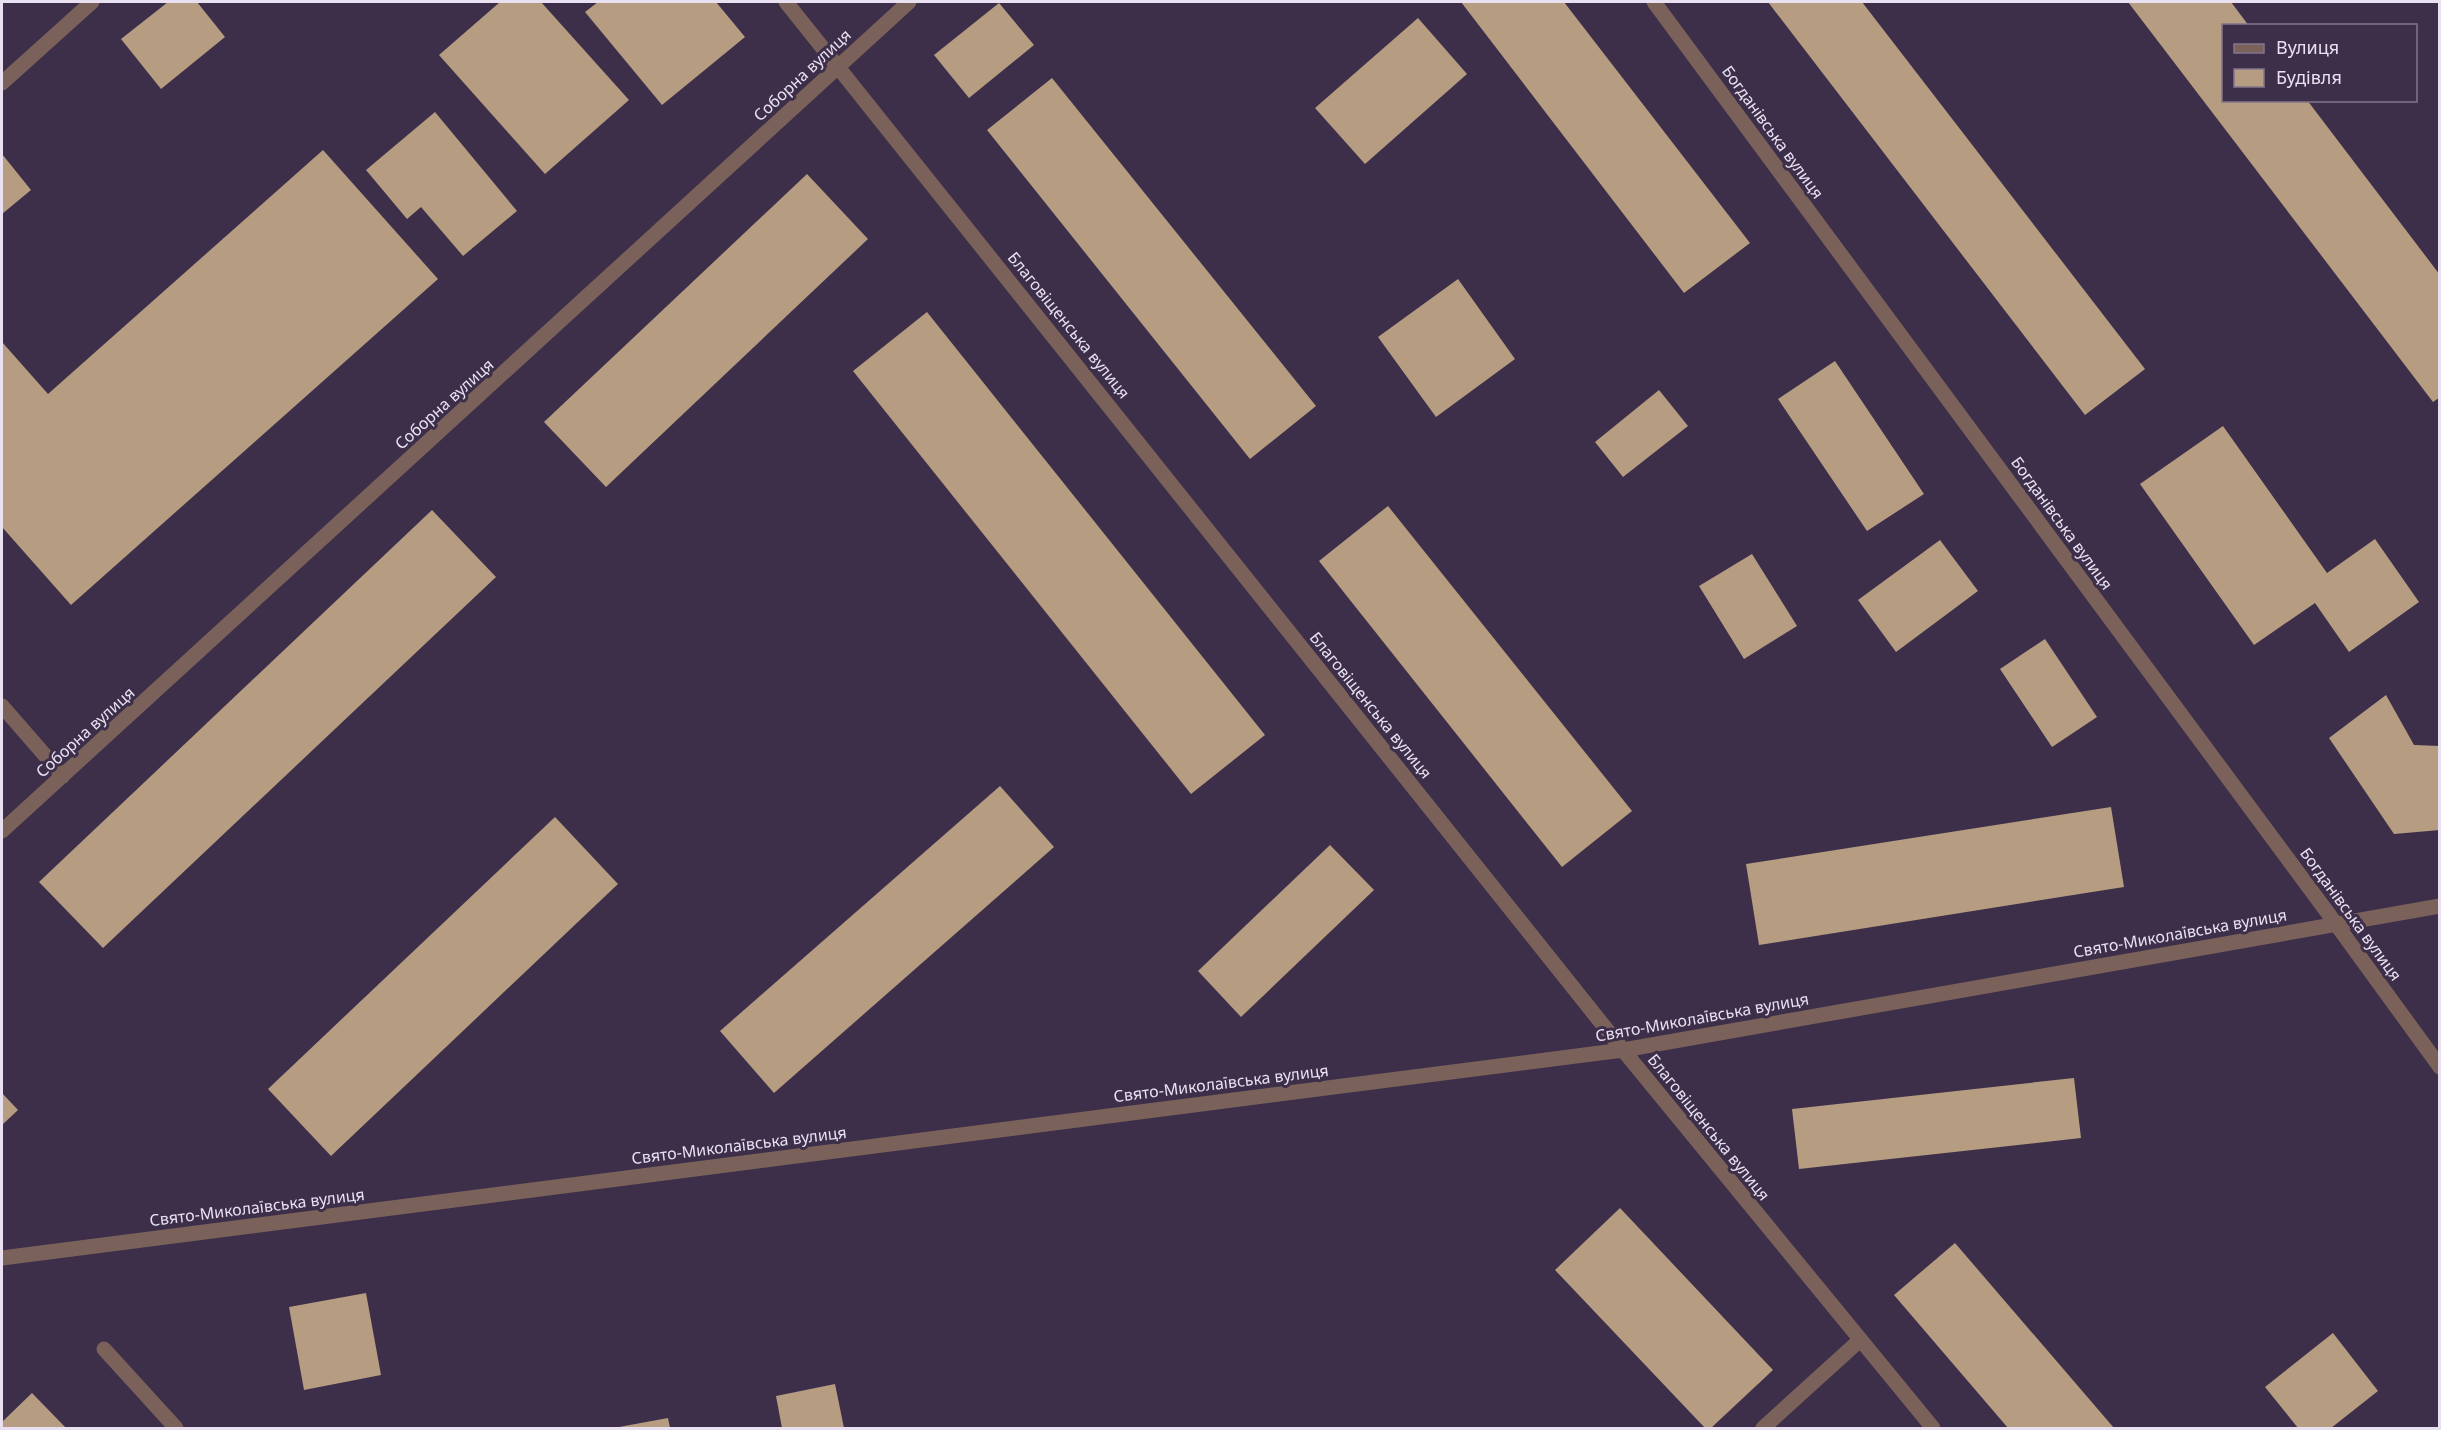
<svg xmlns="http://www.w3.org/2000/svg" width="2441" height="1430" viewBox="0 0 2441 1430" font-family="'Noto Sans',sans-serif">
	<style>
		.building { fill: #b69d81 }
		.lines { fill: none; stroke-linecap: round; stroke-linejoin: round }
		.lane { stroke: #7a625a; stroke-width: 15 }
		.street { stroke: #7a625a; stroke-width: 15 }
		.labels { text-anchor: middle; stroke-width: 6; stroke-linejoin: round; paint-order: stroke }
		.street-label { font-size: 16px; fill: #e9e1f2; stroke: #3d2f4a }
	</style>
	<rect width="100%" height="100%" fill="#3d2f4a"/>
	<!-- building -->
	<path class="building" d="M 168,2 L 197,2 L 225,37 L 161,89 L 121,39 Z
		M 500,2 L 541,2 L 629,100 L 545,174 L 439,55 Z
		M 598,2 L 716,2 L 745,37 L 662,105 L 585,12 Z
		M 1461,2 L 1564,2 L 1750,243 L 1684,293 Z
		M 1768,2 L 1862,2 L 2145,369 L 2085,415 Z
		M 2128,2 L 2231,2 L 2249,26 L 2224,26 L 2224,100 L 2307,100 L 2440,275 L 2440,397 L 2433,402 Z
		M 999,3 L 1034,45 L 969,98 L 934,55 Z
		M 1418,18 L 1467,74 L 1365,164 L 1315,108 Z
		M 1052,78 L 1316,406 L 1250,459 L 987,130 Z
		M 435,112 L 517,211 L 463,256 L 421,207 L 407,219 L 366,170 Z
		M 323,150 L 438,279 L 71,605 L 2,527 L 2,342 L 48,394 Z
		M 2,154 L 31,190 L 2,214 Z
		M 807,174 L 868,239 L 606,487 L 544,422 Z
		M 1458,279 L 1515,359 L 1436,417 L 1378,337 Z
		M 927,312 L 1265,735 L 1191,794 L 853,371 Z
		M 1835,361 L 1924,494 L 1867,531 L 1778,399 Z
		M 1659,390 L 1688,426 L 1623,477 L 1595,442 Z
		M 2223,426 L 2327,573 L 2375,539 L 2419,602 L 2349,652 L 2315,603 L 2254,645 L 2140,484 Z
		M 1388,506 L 1632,811 L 1562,867 L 1319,561 Z
		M 432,510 L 496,577 L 103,948 L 39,882 Z
		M 1940,540 L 1978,591 L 1896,652 L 1858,600 Z
		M 1752,554 L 1797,626 L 1744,659 L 1699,586 Z
		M 2045,639 L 2097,717 L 2052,747 L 2000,669 Z
		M 2386,695 L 2414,745 L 2440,746 L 2440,830 L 2394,834 L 2329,738 Z
		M 1000,786 L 1054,847 L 774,1093 L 720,1031 Z
		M 2111,807 L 2124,887 L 1759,945 L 1746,864 Z
		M 555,817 L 618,884 L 331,1156 L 268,1089 Z
		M 1330,845 L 1374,890 L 1241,1017 L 1198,971 Z
		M 2074,1078 L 2081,1138 L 1799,1169 L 1792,1109 Z
		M 2,1093 L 18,1110 L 2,1125 Z
		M 1620,1208 L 1773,1370 L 1711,1428 L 1705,1428 L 1555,1270 Z
		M 1955,1243 L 2114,1428 L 2008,1428 L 1894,1295 Z
		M 366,1293 L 381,1375 L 304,1390 L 289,1307 Z
		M 2333,1333 L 2378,1391 L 2331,1428 L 2298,1428 L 2265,1387 Z
		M 835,1384 L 844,1428 L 782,1428 L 776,1396 Z
		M 32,1393 L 66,1428 L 2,1428 L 2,1422 Z
		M 668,1418 L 670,1428 L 619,1428 L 619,1427 Z"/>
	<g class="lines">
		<!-- lane -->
		<path class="lane" d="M 104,1349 L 176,1428
			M 1763,1428 L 1860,1340"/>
		<!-- street -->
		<path class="street" d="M 786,2 L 1623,1050 L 1933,1428
			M 1654,2 L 2336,924 L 2440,1067
			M 2,83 L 92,2
			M 2,706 L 63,776
			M 2,831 L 909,2
			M 2,1258 L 1623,1050 L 2440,906"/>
	</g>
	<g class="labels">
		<!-- street labels -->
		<g class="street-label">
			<text transform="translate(802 75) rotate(-43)" y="6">Соборна вулиця</text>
			<text transform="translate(1773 132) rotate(54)" y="6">Богданівська вулиця</text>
			<text transform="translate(1069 325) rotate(51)" y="6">Благовіщенська вулиця</text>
			<text transform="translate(444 404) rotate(-42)" y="6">Соборна вулиця</text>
			<text transform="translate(2062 523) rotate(54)" y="6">Богданівська вулиця</text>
			<text transform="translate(1371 705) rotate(51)" y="6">Благовіщенська вулиця</text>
			<text transform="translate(85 732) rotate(-42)" y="6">Соборна вулиця</text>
			<text transform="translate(2351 914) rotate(54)" y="6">Богданівська вулиця</text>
			<text transform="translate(2180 933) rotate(-10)" y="6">Свято-Миколаївська вулиця</text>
			<text transform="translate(1702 1017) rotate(-10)" y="6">Свято-Миколаївська вулиця</text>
			<text transform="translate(1221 1083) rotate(-7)" y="6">Свято-Миколаївська вулиця</text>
			<text transform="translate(1709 1127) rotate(51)" y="6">Благовіщенська вулиця</text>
			<text transform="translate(739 1145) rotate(-7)" y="6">Свято-Миколаївська вулиця</text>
			<text transform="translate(257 1207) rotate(-7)" y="6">Свято-Миколаївська вулиця</text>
		</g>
	</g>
	<!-- border -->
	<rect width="2441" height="1430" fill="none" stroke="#e9e1f2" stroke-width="6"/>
	<!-- legend -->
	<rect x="2222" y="24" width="195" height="78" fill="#3d2f4a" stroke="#82768d" stroke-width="1.5"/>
	<rect x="2234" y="44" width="30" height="9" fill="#7a625a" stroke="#82768d" stroke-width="1.5"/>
	<text x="2276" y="54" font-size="18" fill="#e9e1f2">Вулиця</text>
	<rect x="2234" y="69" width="30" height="18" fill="#b69d81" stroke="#82768d" stroke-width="1.5"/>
	<text x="2276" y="84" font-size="18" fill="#e9e1f2">Будівля</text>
</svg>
